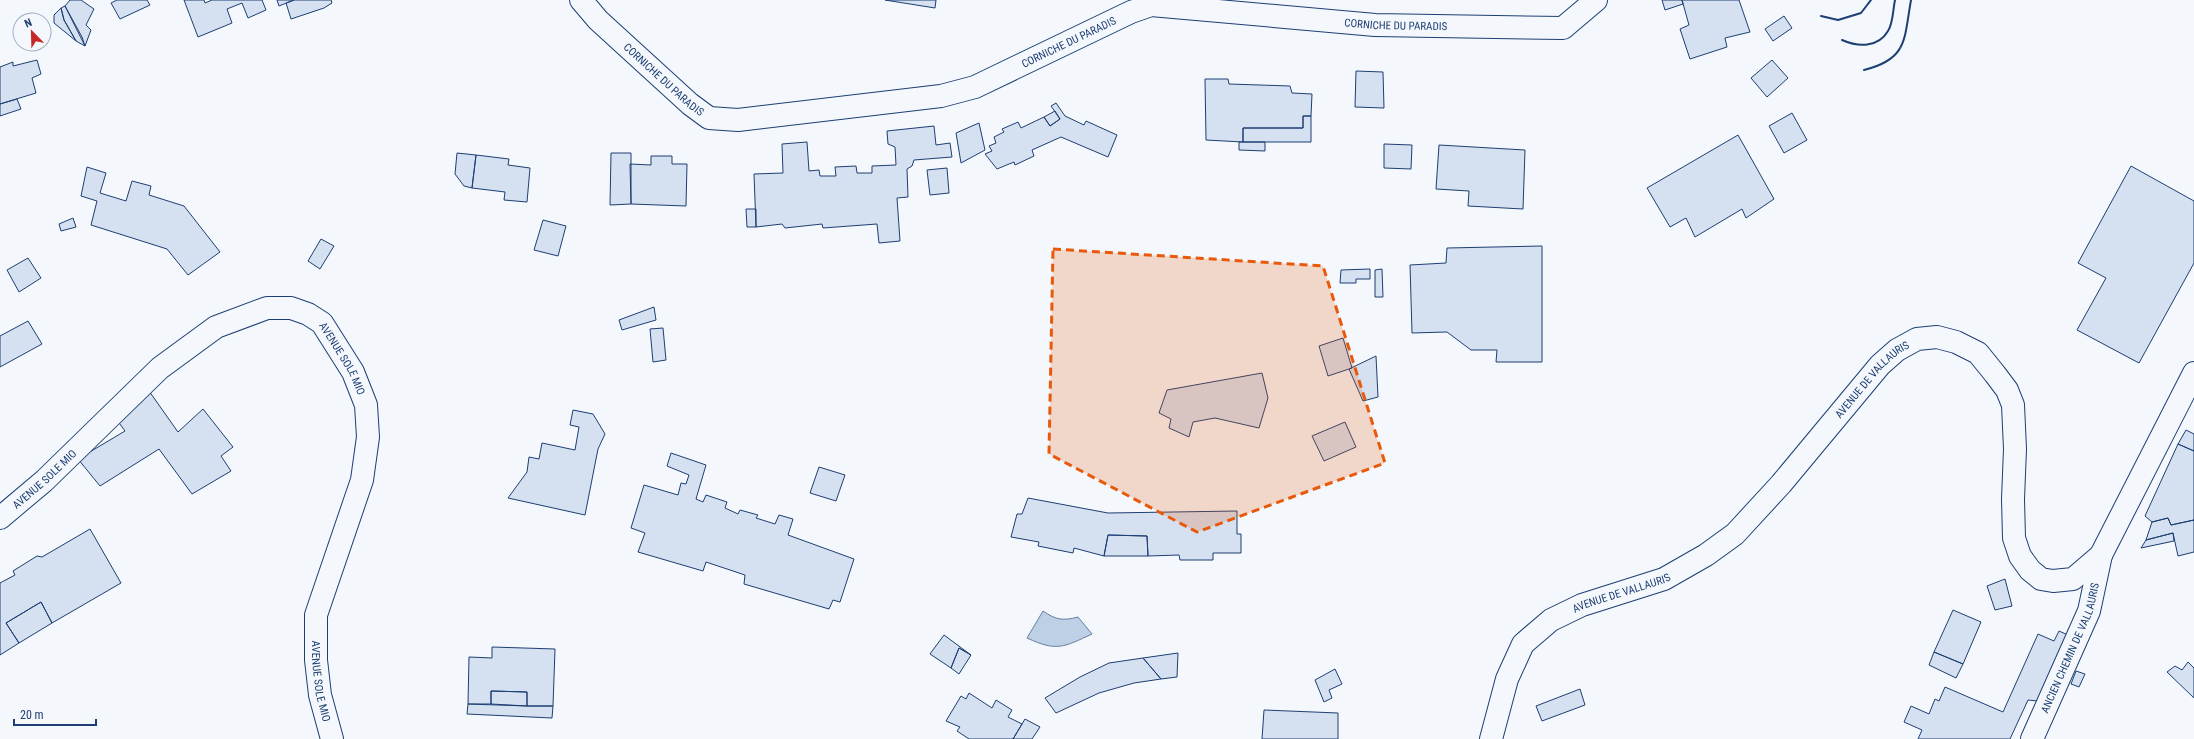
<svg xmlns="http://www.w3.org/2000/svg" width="2194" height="739" viewBox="0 0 2194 739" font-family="'Roboto Condensed',sans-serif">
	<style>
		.water { fill: #bed0e5; stroke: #687fa3 }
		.building { fill: #d5e0f0; stroke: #1d3f73 }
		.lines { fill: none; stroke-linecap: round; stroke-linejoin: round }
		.street-casing { stroke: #1d3f73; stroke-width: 24 }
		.secondary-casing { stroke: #1d3f73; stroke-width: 24 }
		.street { stroke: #f4f7fb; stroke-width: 22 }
		.secondary { stroke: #f4f7fb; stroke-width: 22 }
		.wall { stroke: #1d3f73; stroke-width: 2 }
		.marked { fill: #e8590c; fill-opacity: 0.2; stroke: #e8590c; stroke-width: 3; stroke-dasharray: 8 5; stroke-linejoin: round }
		.labels { text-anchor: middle; stroke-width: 3; stroke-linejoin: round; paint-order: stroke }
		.street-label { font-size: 11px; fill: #1d3f73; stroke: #f4f7fb }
	</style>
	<rect width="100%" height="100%" fill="#f4f7fb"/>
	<!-- water -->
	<path class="water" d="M 1043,611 C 1056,620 1063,621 1078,617 L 1092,634 C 1064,647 1057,652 1027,638 Z"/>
	<!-- building -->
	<path class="building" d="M 70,0 L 81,0 L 94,9 L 86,25 L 91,30 L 85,46 L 65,6 Z
		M 117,0 L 147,0 L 150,5 L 120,19 L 111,3 Z
		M 184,0 L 204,0 L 205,3 L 212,0 L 262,0 L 266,10 L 248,18 L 242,3 L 227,9 L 232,23 L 198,37 Z
		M 277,0 L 294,0 L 279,6 Z
		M 294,0 L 331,0 L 332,3 L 324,8 L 291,19 L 286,3 Z
		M 885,0 L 936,0 L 935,8 Z
		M 1662,0 L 1682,0 L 1683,4 L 1665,10 Z
		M 1682,0 L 1739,0 L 1750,32 L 1725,38 L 1727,47 L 1690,59 L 1680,29 L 1689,25 Z
		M 65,6 L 82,37 L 85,46 L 76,41 L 64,20 L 61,8 Z
		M 61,8 L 64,20 L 76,41 L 54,23 L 54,15 Z
		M 1784,16 L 1792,28 L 1773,41 L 1765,29 Z
		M 37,60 L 41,74 L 32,78 L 36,93 L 0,104 L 0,67 L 13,62 L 13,66 Z
		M 1772,60 L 1788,78 L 1767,97 L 1751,78 Z
		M 1356,71 L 1383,72 L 1384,108 L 1355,107 Z
		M 1205,79 L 1228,79 L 1229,84 L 1290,86 L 1292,93 L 1312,94 L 1311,116 L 1303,116 L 1303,128 L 1243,128 L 1243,142 L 1206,140 Z
		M 17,99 L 21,109 L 0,116 L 0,104 Z
		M 1056,103 L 1065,116 L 1084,125 L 1086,121 L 1117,135 L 1108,157 L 1061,137 L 1032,150 L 1034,156 L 1015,165 L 1014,162 L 997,169 L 985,154 L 992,151 L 989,146 L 996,143 L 994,137 L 1004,132 L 1002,129 L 1018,122 L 1021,128 L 1044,117 L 1050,126 L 1060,119 L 1051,106 Z
		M 1055,111 L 1060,119 L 1050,126 L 1044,117 Z
		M 1792,113 L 1807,140 L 1784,153 L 1769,126 Z
		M 1303,116 L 1311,116 L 1311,142 L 1243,142 L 1243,128 L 1303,128 Z
		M 979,123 L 985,150 L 961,163 L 956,133 Z
		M 934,126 L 936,145 L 950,143 L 952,157 L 914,160 L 912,166 L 907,169 L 908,197 L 897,198 L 900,241 L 879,243 L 877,224 L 823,228 L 822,224 L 785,228 L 782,224 L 756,227 L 754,174 L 783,173 L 782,144 L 807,142 L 809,171 L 819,170 L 820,176 L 836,176 L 835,167 L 856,166 L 857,173 L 872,173 L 872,166 L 896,165 L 895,147 L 888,144 L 887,131 Z
		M 1738,135 L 1774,199 L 1746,218 L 1742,209 L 1695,237 L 1686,218 L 1670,227 L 1647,188 Z
		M 1239,142 L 1265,142 L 1265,151 L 1239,150 Z
		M 1384,144 L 1412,145 L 1411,169 L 1384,168 Z
		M 1439,145 L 1525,150 L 1523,209 L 1468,206 L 1469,191 L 1436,189 Z
		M 457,153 L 476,155 L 472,188 L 464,186 L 455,174 Z
		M 611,153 L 631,153 L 631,204 L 610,205 Z
		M 476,155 L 509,159 L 508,165 L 530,168 L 527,202 L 504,200 L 505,192 L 472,188 Z
		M 651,156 L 672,156 L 672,164 L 687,164 L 686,206 L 631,204 L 630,164 L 651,165 Z
		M 2131,166 L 2194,201 L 2194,263 L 2139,363 L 2077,330 L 2106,278 L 2078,263 Z
		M 87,167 L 106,173 L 100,193 L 126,201 L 132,181 L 151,186 L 149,195 L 184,206 L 220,252 L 188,275 L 167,249 L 91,225 L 97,201 L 81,196 Z
		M 947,168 L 949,193 L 930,195 L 927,170 Z
		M 746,209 L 756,209 L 756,227 L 747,227 Z
		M 73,218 L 76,227 L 61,231 L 59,224 Z
		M 543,220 L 566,226 L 558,256 L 534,250 Z
		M 321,239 L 334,246 L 320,269 L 308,261 Z
		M 1542,246 L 1542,362 L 1496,362 L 1497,350 L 1471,350 L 1447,332 L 1412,333 L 1410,265 L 1446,263 L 1447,248 Z
		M 28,258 L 41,278 L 19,292 L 7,270 Z
		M 1370,269 L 1370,279 L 1356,279 L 1356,283 L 1340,283 L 1341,270 Z
		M 1382,269 L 1383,297 L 1375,297 L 1375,270 Z
		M 654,307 L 656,320 L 622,330 L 619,320 Z
		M 28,321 L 42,344 L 0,367 L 0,336 Z
		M 663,328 L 666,360 L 653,362 L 650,329 Z
		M 1343,338 L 1352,368 L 1328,376 L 1319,346 Z
		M 1376,356 L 1378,397 L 1363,401 L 1349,369 Z
		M 1262,373 L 1268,398 L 1259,428 L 1215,418 L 1193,422 L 1189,437 L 1169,428 L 1171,419 L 1159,413 L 1167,390 Z
		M 149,391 L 178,432 L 203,409 L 233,447 L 221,456 L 231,471 L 192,494 L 159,449 L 100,486 L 78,459 L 125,431 L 117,420 Z
		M 573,410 L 593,414 L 605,434 L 598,449 L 585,515 L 508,498 L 527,472 L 529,457 L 539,459 L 542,443 L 575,450 L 579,427 L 570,425 Z
		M 1345,422 L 1356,447 L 1324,461 L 1312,436 Z
		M 2186,430 L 2194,434 L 2194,451 L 2178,444 Z
		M 2178,444 L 2194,451 L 2194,520 L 2171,525 L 2168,518 L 2152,522 L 2145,516 Z
		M 671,453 L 706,465 L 696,499 L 703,502 L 706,495 L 727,502 L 725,508 L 738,514 L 740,510 L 758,515 L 756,518 L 775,524 L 779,515 L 793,519 L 788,535 L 854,559 L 840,602 L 833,600 L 829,609 L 744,584 L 745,575 L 706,562 L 703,571 L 638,552 L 645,533 L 631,528 L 644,485 L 678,495 L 681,483 L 686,484 L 689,475 L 667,466 Z
		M 819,467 L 845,475 L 836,501 L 810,493 Z
		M 1028,498 L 1108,513 L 1237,511 L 1237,534 L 1241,534 L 1241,553 L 1213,553 L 1213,560 L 1180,560 L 1179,555 L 1148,556 L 1147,536 L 1108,535 L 1104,556 L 1074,548 L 1073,553 L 1038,546 L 1039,542 L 1011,537 L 1017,514 L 1022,514 Z
		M 2168,518 L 2171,525 L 2194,520 L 2194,552 L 2178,556 L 2173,533 L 2146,540 L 2152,522 Z
		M 90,529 L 121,583 L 52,623 L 41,602 L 6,623 L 19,643 L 0,655 L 0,583 L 15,575 L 13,571 L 37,556 L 42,557 Z
		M 2173,533 L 2174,541 L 2141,548 L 2146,540 Z
		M 1108,535 L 1147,536 L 1148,556 L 1104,556 Z
		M 2005,579 L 2012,606 L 1995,610 L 1987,586 Z
		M 41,602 L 52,623 L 19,643 L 6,623 Z
		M 1953,610 L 1981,622 L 1963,664 L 1934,652 Z
		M 2059,631 L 2068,635 L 2037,701 L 2028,700 L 2010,739 L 1918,739 L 1922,730 L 1904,722 L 1911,706 L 1929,714 L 1935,699 L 1939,701 L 1945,687 L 2003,712 L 2038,634 L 2054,641 Z
		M 944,635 L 971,655 L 959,648 L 951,668 L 930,654 Z
		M 492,647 L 555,649 L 553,706 L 527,706 L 527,692 L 491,691 L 491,704 L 468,704 L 469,657 L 492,658 Z
		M 959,648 L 971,655 L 959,674 L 951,668 Z
		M 1934,652 L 1963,664 L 1956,678 L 1929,665 Z
		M 1178,653 L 1177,677 L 1161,679 L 1143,658 Z
		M 1143,658 L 1161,679 L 1134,683 L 1099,693 L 1056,713 L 1045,698 L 1080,677 L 1109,663 Z
		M 2188,662 L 2194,668 L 2194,698 L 2167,672 L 2175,666 L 2182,670 Z
		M 1335,669 L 1342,684 L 1329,690 L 1332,698 L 1324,702 L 1315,680 Z
		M 2076,671 L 2085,674 L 2079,687 L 2071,684 Z
		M 1580,689 L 1585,705 L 1542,721 L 1536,706 Z
		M 491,691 L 527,692 L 527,706 L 491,704 Z
		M 969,693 L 992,708 L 996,700 L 1012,710 L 1008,717 L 1022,724 L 1013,739 L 969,739 L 957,731 L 960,727 L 946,721 L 961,696 L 966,699 Z
		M 468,704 L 527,706 L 553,706 L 552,718 L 467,714 Z
		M 1264,710 L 1338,713 L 1338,739 L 1262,739 Z
		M 1025,719 L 1040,727 L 1032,739 L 1013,739 Z"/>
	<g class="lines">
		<!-- street casing -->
		<g class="street-casing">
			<g id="street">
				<path id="s1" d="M 581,0 L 598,20 L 690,104 L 709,118 L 738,120 L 941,96 L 975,87 L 1131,12 L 1151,5 L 1375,25 L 1563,28 L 1596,0"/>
				<path id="s2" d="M 0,518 L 44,481 L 160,368 L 216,327 L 267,308 L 291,308 L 308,314 L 322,323 L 353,372 L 366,405 L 368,437 L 362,480 L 316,615 L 316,660 L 320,695 L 332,739"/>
				<path id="s3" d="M 2032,739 L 2089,611 L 2101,555"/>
			</g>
		</g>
		<!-- secondary casing -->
		<g class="secondary-casing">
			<g id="secondary">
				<path id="s4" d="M 1491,739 L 1507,679 L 1523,644 L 1551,620 L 1582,605 L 1664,579 L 1706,555 L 1735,534 L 1781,484 L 1880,365 L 1897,350 L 1917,339 L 1937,337 L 1956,342 L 1978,353 L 1995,374 L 2007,390 L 2013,405 L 2015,449 L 2013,499 L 2014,538 L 2020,556 L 2030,570 L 2041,579 L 2053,581 L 2073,579 L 2101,555 L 2194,373"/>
			</g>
		</g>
		<!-- street -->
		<use href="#street" class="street"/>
		<!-- secondary -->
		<use href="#secondary" class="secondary"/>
		<!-- wall -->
		<path class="wall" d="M 1821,16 L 1838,20 L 1861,13 L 1871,0
			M 1842,40 C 1858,47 1878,48 1888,31 C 1893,24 1893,9 1895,0
			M 1864,70 C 1908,59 1904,39 1911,0"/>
	</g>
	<!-- marked area -->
	<path class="marked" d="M 1053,249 L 1323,266 L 1385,463 L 1197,532 L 1049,454 Z"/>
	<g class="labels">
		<!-- street labels -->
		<g class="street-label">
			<text dy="4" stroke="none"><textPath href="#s1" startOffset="883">CORNICHE DU PARADIS</textPath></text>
			<text dy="4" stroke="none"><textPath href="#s1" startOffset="547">CORNICHE DU PARADIS</textPath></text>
			<text dy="4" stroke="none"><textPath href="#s1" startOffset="115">CORNICHE DU PARADIS</textPath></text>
			<text dy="4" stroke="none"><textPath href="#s2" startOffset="443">AVENUE SOLE MIO</textPath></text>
			<text dy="4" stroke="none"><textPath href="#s4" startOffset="549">AVENUE DE VALLAURIS</textPath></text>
			<text dy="4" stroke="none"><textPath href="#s2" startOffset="59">AVENUE SOLE MIO</textPath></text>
			<text dy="4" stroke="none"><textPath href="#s4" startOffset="213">AVENUE DE VALLAURIS</textPath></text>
			<text dy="4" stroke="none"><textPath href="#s3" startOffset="99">ANCIEN CHEMIN DE VALLAURIS</textPath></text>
			<text dy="4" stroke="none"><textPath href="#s2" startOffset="780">AVENUE SOLE MIO</textPath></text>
		</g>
	</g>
	<!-- north arrow -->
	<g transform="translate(32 32) rotate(337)"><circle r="19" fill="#f4f7fb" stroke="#9eadc5"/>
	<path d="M0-3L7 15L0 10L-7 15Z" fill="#c62828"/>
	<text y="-6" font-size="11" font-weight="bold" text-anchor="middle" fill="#1d3f73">N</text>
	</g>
	<!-- scale -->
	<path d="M14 719v6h82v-6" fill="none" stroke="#1d3f73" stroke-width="2"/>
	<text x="20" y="719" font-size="12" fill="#1d3f73" stroke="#f4f7fb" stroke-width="3" paint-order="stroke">20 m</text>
</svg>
